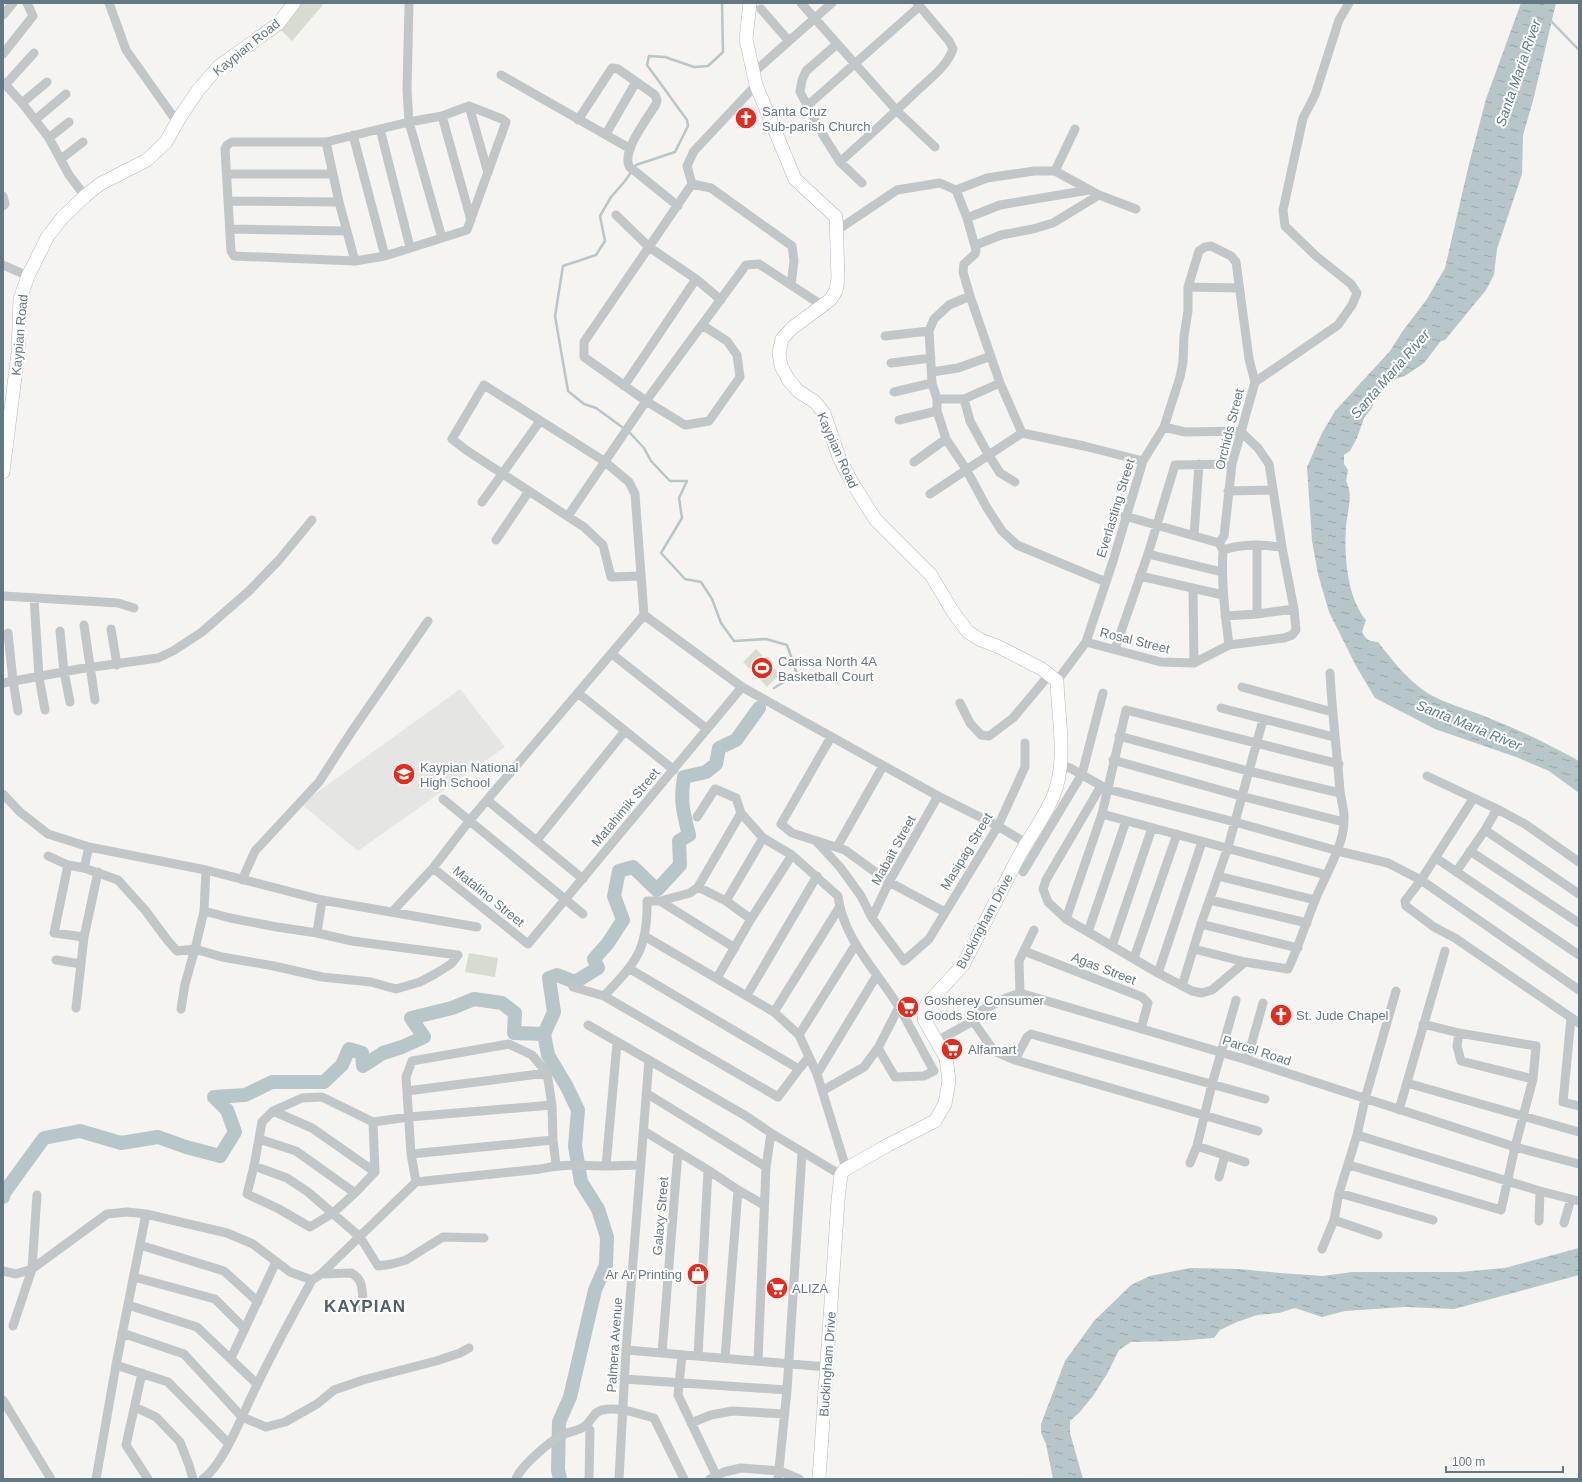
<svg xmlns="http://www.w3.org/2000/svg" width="1582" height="1482" viewBox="0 0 1582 1482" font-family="Arial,sans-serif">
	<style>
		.built { fill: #e5e5e4 }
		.green { fill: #d7dcd1 }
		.water { fill: url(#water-ripples) }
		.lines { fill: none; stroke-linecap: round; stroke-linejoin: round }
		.stream { stroke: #b7c7c9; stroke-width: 2.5 }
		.river { stroke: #b7c7c9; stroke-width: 14 }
		.secondary-casing { stroke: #b3babd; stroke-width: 14 }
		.street { stroke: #c1c6c8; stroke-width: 9 }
		.secondary { stroke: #fff; stroke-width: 13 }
		.labels { text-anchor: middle; stroke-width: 4; stroke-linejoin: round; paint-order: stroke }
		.street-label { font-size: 13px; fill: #627983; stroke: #fff }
		.poi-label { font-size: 13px; fill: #627983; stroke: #fff; text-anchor: start }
		.water-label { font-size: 14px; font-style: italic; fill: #5d7c80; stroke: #fff }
		.district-label { font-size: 17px; font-weight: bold; letter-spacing: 1px; fill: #506167; stroke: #fff }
	</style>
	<defs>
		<pattern id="water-ripples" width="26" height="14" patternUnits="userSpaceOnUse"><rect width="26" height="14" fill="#b7c7c9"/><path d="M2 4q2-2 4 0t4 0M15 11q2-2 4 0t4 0" fill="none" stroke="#98a6a9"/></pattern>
	</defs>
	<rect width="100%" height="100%" fill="#f5f4f0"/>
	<!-- built -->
	<path class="built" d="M 460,689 L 505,747 L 358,851 L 301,804 Z"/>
	<!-- green -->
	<path class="green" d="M 302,3 L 323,3 L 322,6 L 292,41 L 280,29 Z
		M 756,649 L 780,674 L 767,687 L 743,662 Z
		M 469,953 L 498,958 L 495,977 L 465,972 Z"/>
	<!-- water -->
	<path class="water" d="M 1521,3 L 1556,3 L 1533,101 L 1523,135 L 1522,174 L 1497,249 L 1494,275 L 1486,290 L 1445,340 L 1441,341 L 1424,363 L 1405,376 L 1395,379 L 1375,398 L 1372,408 L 1364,418 L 1357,438 L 1350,451 L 1344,455 L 1344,464 L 1348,470 L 1346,481 C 1354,495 1347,512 1346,527 C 1344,554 1347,598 1366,620 L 1362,632 C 1366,639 1369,642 1378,642 C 1393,661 1408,681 1429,694 C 1448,705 1471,710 1491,719 C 1522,731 1550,745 1579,761 L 1579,793 L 1549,771 L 1516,757 L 1435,729 L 1375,698 L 1356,666 L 1329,612 L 1318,574 L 1312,541 L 1307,467 L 1322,433 L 1335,411 L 1390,351 L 1402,332 L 1427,299 L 1445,268 L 1469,164 L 1486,99 Z
		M 1579,1248 L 1579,1275 L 1454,1309 L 1405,1307 L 1345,1311 L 1322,1317 L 1295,1308 L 1279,1313 L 1257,1315 L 1237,1322 L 1220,1330 L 1214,1338 L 1177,1341 L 1131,1342 L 1119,1350 L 1107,1374 L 1093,1396 L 1079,1413 L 1070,1421 L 1070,1433 L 1083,1479 L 1053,1479 L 1046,1444 L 1041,1433 L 1041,1424 L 1065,1361 L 1094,1321 L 1131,1285 L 1150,1276 L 1190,1268 L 1240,1269 L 1280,1273 L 1323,1276 L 1352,1272 L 1460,1272 L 1505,1268 Z"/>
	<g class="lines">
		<!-- stream -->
		<path class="stream" d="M 1550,20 L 1579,50
			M 622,427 L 596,408 L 584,404 L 568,391 L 555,316 L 563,266 L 596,255 L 605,241 L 600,216 L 611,197 L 625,181 L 636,165 L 675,152 L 688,126 L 687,120 L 647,65 L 649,56 L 665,57 L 694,67 L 708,66 L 723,52 L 722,3
			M 630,433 L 644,448 L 651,461 L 670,481 L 687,481 L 679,498 L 682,518 L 661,553 L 685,579 L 701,582 L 712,599 L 721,623 L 734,641 L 766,639 L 787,645 L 797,674 L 774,688"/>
		<!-- river -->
		<path class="river" d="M 3,1197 L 4,1193 L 44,1138 L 80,1131 L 121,1143 L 158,1137 L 186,1147 L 220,1156 L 235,1132 L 227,1110 L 214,1097 L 245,1095 L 272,1082 L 324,1082 L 342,1065 L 349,1049 L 362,1053 L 363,1066 L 383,1053 L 402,1047 L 424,1037 L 411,1018 L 452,1008 L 474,999 L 502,1003 L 515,1013 L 514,1033 L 544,1034
			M 560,1479 L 558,1470 L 559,1422 L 570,1397 L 595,1290 L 606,1265 L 607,1237 L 598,1209 L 581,1182 L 575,1146 L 578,1110 L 567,1087 L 548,1055 L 544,1034 L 554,1012 L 549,978 L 557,975 L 575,982 L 598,968 L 594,959 L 608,943 L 623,920 L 614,896 L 619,871 L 633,867 L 657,890 L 680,865 L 679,841 L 689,835 C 683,812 680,800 684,777 L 706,772 L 716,764 L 719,748 L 736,740 L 759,708"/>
		<!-- secondary casing -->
		<g class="secondary-casing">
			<path id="secondary" d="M 750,3 L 746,39 L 756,85 L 795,179 L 836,217 L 838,278 L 836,291 L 830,300 L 792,328 L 782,339 L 779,353 L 781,366 L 788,379 L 798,391 L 815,402 L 824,413 L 839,457 L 850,479 L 875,519 L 931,575 L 953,612 L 968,632 L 981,640 L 997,646 L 1042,669 L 1057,681 C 1058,719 1068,761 1053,797 C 1044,818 1030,836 1019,856 L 963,965 L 927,1004 L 924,1014 L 924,1019 L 946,1058 L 949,1080 L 945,1104 L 935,1121 L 888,1145 L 844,1170 L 841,1175 L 838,1200 L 819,1479
				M 3,472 L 18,353 L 20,299 L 28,276 L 48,236 L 63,217 L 85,196 L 100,184 L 147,160 L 166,142 L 180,117 L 199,89 L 218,67 L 278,24 L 294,3"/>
		</g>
		<!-- street -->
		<path class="street" d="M 109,3 L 126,50 L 177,122
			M 409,3 L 407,90 L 409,122 L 442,238
			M 801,3 L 897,111 L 935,147
			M 761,9 L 788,40
			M 3,15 L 13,3
			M 837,44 L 806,71 L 802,80 L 800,92 L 823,135 L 840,162 L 862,183
			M 3,54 L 33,16 L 27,3
			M 753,73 L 832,3
			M 501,75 L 629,148
			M 3,82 L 22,103 L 49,138 L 69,175 L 85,196
			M 6,84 L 34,53
			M 22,103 L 47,82
			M 469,106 L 488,173
			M 807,106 L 920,6
			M 442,116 L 471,220
			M 35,120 L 66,94
			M 578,120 L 612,68 L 618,69 L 655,95 L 657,100 L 656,104 C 648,118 622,150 629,166 C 630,168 633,170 636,172 L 678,206
			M 380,129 L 410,247
			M 1075,129 L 1055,171 L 1034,171 L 987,178 L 956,190 L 967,218 L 976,250 L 975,254 L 964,264 L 963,272 L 970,296 L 1000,383 L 1022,433 L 1084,446 L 1143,461
			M 606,134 L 636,82
			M 353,135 L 385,256
			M 49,138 L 69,122
			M 326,142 L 232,142 L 227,145 L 225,149 L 231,251 L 234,256 L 355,261 L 385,256 L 467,230 L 506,122 L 502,119 L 469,106 L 442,116 L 409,122 L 326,142 L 339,202 L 355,261
			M 61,159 L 83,142
			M 840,162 C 867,138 893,114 919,89 C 932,77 947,66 953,49 L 949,41 L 917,3
			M 1055,171 L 1099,195 L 1136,209
			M 227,174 L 332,174
			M 692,184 L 711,188 L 792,246 L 794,261 L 791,285
			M 3,196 L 5,204 L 3,206
			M 228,201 L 339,202
			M 616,215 L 649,247 L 696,279 L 721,300
			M 967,218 L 1000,205 L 1089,190
			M 230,229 L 347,231
			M 836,231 L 897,190 L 940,183 L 956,190
			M 976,245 L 1001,235 L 1033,229 L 1053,223 L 1099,195
			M 3,265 L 28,276
			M 1188,287 L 1239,288
			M 970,296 L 949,305 L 934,319 L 929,331 L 932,383 L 937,399 L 937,411 L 946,439 L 966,469 L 987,508 L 1002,531 L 1017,545 L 1106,582
			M 702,325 L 727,341 L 737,355 L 740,377 L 709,421 L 685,425 L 646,401 L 584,357 L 584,342 L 692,184 L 687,166 L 694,151 L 756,85
			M 885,336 L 929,331
			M 891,363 L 931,358
			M 932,372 L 958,368 L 991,356
			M 1255,382 L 1338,325 L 1352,305 L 1357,293 L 1351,284 L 1316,256 L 1285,226 L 1283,210 L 1303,118 L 1315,95 L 1339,20 L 1349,3
			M 624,386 L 696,279
			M 894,392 L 932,383
			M 937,399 L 964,399 L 1000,383
			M 964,399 L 970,421 L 988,454 L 1000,473 L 1015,482
			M 899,420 L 937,411
			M 914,462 L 946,439
			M 1228,491 L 1273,490
			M 930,494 L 1022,433
			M 482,502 L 540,421
			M 568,516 L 646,401 L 746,265 L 759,264 L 823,306
			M 1125,516 L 1219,543 L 1223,550
			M 1194,536 L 1199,464
			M 496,540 L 529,491
			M 1223,550 C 1221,582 1225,613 1229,645
			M 1223,550 C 1243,543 1261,545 1282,547
			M 1148,554 L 1222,572
			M 1140,576 L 1223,595
			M 1193,588 L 1194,663
			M 3,596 L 103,602 L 118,603 L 134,608
			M 34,598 L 39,677 L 45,710
			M 1257,614 L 1257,545
			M 644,615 L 742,687 L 938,796 L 998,826 L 1026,843
			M 1225,616 L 1257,614 L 1294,609
			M 84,625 L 95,700
			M 111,629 L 117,665
			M 60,631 L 64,672 L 70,702
			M 8,633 L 13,681 L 18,711
			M 1086,642 L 1161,662 L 1194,663 L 1229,645 L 1284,638 L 1292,635 L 1296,630 L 1294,609 L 1282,547 L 1269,464 L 1258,448 L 1240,431 L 1185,432 L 1164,427
			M 1115,649 L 1148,554 L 1175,465 L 1232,464
			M 612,654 L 707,729
			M 1057,681 L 1086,642 L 1113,561 L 1143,461 L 1164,427 L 1180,377 L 1183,362 L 1184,336 L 1188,311 L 1188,287 L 1199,251 L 1205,247 L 1211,246 L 1231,256 L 1236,262 L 1249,359 L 1255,382 L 1232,464 L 1224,536 L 1219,543
			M 3,683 L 79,669 L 158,658 L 173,651 L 202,632 L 249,591 L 279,560 L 312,520
			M 1242,687 L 1332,712
			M 578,693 L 674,770
			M 960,703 L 970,723 L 981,735 L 989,736 L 1013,718 L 1049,675
			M 1221,708 L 1334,737
			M 1119,736 L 1248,771 L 1340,793
			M 831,737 L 781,824 L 792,833 L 845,850 L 889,882 L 945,912
			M 1113,760 L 1241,796 L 1344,822
			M 1061,765 L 1070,768 L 1107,789 L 1235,822 L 1338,851 L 1388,863 L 1421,880 L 1579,990
			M 1427,776 L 1497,809 L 1525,824 L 1579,862
			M 1101,786 L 1046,880 L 1043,889 L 1048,902 L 1066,919 L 1158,973 L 1192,991 L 1202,993 L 1212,990 L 1245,962
			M 3,794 L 20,812 L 48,834 L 89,847 L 206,870 L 322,900 L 477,927
			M 443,799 L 583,914
			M 1473,799 L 1421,880 L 1405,901 L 1406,906 L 1434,927 L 1455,938 L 1579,1023
			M 487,800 L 583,879
			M 1102,814 L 1326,875
			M 697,817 L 715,789 L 736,798 L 741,813 L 763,838 L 792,855 L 838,896 C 843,939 877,971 899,1007 C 911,1028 922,1050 934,1071 L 924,1076 L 895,1077 L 878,1048
			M 1485,830 L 1579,894
			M 537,840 L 625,731
			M 816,841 L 840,867 L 861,896 L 872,918 L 904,961 L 929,939 L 998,826 L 1025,767 L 1025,743
			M 837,847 L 883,766
			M 1470,851 L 1579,923
			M 48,856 L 68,865 L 84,868 L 118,880 L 145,910 L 168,941 L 177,951 L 195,949 L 222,957 L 274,966 L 322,977 L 371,982 L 396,989 L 420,982 L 435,974 L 451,964 L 458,955 L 352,941 L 317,933 L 277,927 L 230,918 L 204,911
			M 1436,858 L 1579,955
			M 68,865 L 54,933 L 84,937
			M 84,868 L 89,847
			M 433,868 L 528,944 L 742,687
			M 1023,872 L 1082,774 L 1103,693
			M 1456,872 L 1485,830 L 1497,809
			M 1218,876 L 1315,900
			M 242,880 L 255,851 L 319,782 L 352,731 L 428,621
			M 698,887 L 726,901 L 751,919
			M 1210,900 L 1307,923
			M 660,901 L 735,948
			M 726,901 L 763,838
			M 392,912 L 433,868 L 470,820 L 644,615 L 635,494 L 629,482 L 604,461 L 484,385 L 452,439 L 466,450 L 584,527 L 603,545 L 611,577 L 641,576
			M 872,918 L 889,882 L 938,796
			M 1066,919 L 1102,814 L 1126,710 L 1339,764
			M 1201,924 L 1298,948
			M 1088,932 L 1126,821
			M 317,933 L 322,900
			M 646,937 L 774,1012 L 799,1035 L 817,1074 L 846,1168
			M 1112,946 L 1152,828
			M 1194,949 L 1245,962 L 1288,969 C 1299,946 1306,922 1316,898 C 1325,876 1344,845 1344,821 C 1345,811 1341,801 1340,791 C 1337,752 1332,712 1330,673
			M 1024,951 L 1142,997 L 1148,1003 L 1141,1029
			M 1134,958 L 1177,834
			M 56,960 L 81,964
			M 630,969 L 799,1069 L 809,1057
			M 1158,973 L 1202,842
			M 717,978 L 751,919 L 792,855
			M 1182,986 L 1201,924 L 1228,847 L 1263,720
			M 573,987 L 604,996 C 636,962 648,950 647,901 L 660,901 L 690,893 L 698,887 L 741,813
			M 1020,993 L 1019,961 L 1034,930
			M 747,995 L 817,876
			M 604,996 L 778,1097 L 799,1069
			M 76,1008 L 84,937 L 98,872
			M 181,1009 L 185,984 L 195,949 L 204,911 L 206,870
			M 774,1012 L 839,908
			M 1571,1018 L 1563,1102 L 1579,1106
			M 973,1021 L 994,1051 L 1015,1060 L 1258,1131
			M 588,1025 L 746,1116 L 771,1133 L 841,1175
			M 1459,1033 L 1457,1046 L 1461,1061 L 1533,1079
			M 799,1035 L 856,944
			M 937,1041 L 973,1021 L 981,1011 L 1006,998 L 1020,993 L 1247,1060 L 1515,1147 L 1579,1164
			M 1015,1060 L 1027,1037 L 1031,1034 L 1265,1099
			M 1247,1060 L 1263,1003
			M 817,1074 L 877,975
			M 1407,1083 L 1579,1132
			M 407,1091 L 547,1073
			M 822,1091 L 864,1067 L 878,1048 L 899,1007
			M 646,1093 L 766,1167
			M 1399,1110 L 1445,951
			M 273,1111 L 312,1128 L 375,1172
			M 373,1122 L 375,1172 L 355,1193 L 333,1213 L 310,1227 L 279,1209 L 247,1194 L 254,1166 L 262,1122 L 273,1111 L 302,1098 L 322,1097 L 373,1122 L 409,1117 L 552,1105
			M 644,1131 L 708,1170 L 738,1190 L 764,1205
			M 1357,1135 L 1540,1191 L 1579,1201
			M 259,1139 L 296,1151 L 355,1193
			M 1197,1146 L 1245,1162
			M 411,1154 L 553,1140
			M 1190,1163 L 1197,1146 L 1212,1084 L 1236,1000
			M 1349,1165 L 1501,1210 L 1515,1147 L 1533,1079 L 1536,1046 L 1459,1033 L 1423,1024
			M 254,1166 L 287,1178 L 308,1192 L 360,1237 L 378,1266 L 392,1264 L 406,1260 L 443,1237 L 484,1238
			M 606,1166 L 617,1043
			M 1219,1177 L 1225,1155
			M 416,1182 L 411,1154 L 406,1077 L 412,1061 L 509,1044 L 532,1055 L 547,1073 L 552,1105 L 553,1140 L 556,1165
			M 1339,1193 L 1433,1220
			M 1334,1220 L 1378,1235
			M 1539,1221 L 1540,1191
			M 1564,1223 L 1571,1199
			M 140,1245 L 224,1271 L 258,1302
			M 1322,1249 L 1334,1220 L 1339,1193 L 1357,1135 L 1365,1099 L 1396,991
			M 3,1271 L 16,1274 L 32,1269 L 107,1214 L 127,1212 L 146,1214 L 227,1233 L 253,1244 L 290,1272 L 312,1280 L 321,1274 L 416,1182 L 540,1169 C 564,1163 582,1166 606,1166 C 617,1166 629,1165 641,1165
			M 321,1274 L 351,1273 C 365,1279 362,1295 363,1308
			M 134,1277 L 215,1299 L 245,1329
			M 128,1305 L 197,1327 L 257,1384
			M 13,1326 L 32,1269 L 37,1195
			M 122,1333 L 184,1354 L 242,1417 L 266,1427 L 285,1422 L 317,1404 L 334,1390 L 363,1380 L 436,1361 L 460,1353 L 469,1348
			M 626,1350 L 827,1367
			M 662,1353 L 678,1152
			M 682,1355 L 678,1395 L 718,1479
			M 698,1356 L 708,1170
			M 231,1358 L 276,1262
			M 725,1358 L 738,1190
			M 758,1361 L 766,1167 L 771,1133
			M 116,1365 L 168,1382 L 229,1444
			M 142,1373 L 126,1445 L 148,1479
			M 624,1379 L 787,1390
			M 3,1400 L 51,1479
			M 135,1407 L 156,1417 L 180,1442 L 189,1465 L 193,1479
			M 691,1423 L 711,1415 L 732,1411 L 785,1414
			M 587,1425 L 590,1430 L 589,1479
			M 96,1479 L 116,1365 L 146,1214
			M 203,1479 C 225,1463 244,1410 257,1385 C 274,1349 293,1315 312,1280
			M 516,1479 C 521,1466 550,1441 562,1435 C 570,1431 579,1431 585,1426 C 592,1421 593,1412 602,1410 C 619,1406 638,1414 654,1418 L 684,1479
			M 619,1479 L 626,1350 L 649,1060
			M 710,1479 L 724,1472 L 741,1468 L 780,1471 L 799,1479
			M 778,1479 L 787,1390 L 802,1153"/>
		<!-- secondary -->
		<use href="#secondary" class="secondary"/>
	</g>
	<!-- icons -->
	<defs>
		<g id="church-disc" transform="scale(1.15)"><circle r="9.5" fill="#eb291a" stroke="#fff"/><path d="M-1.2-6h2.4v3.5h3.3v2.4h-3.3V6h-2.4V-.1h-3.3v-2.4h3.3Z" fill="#fff"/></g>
		<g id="stadium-disc" transform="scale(1.15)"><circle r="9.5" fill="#eb291a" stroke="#fff"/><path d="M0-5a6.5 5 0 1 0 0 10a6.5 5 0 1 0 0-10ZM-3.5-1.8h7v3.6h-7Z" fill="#fff"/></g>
		<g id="school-disc" transform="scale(1.15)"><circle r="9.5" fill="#eb291a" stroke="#fff"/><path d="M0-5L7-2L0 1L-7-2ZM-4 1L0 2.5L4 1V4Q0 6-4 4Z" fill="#fff"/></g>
		<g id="supermarket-disc" transform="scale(1.15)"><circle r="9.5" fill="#eb291a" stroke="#fff"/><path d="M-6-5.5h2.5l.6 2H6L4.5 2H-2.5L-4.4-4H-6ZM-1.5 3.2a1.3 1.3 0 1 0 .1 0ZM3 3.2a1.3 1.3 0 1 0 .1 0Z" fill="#fff"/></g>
		<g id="shop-disc" transform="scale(1.15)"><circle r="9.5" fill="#eb291a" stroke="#fff"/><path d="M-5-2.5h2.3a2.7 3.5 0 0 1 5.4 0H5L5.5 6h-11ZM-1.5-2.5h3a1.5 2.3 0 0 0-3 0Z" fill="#fff"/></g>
	</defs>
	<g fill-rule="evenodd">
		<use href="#church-disc" x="746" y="118"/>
		<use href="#stadium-disc" x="762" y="668"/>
		<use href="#school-disc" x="404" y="774"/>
		<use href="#supermarket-disc" x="908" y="1007"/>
		<use href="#church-disc" x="1281" y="1015"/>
		<use href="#supermarket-disc" x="952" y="1049"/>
		<use href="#shop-disc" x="698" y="1274"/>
		<use href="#supermarket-disc" x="777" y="1288"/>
	</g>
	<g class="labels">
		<!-- street labels -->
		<g class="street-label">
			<text transform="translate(246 47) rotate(-39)" y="5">Kaypian Road</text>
			<text transform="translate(19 335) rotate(-85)" y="5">Kaypian Road</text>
			<text transform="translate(1229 429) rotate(-76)" y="5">Orchids Street</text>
			<text transform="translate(838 450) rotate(66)" y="5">Kaypian Road</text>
			<text transform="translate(1115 508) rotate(-73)" y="5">Everlasting Street</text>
			<text transform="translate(1135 640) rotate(14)" y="5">Rosal Street</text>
			<text transform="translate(625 807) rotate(-50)" y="5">Matahimik Street</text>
			<text transform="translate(893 850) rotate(-61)" y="5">Mabait Street</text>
			<text transform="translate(966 851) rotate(-59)" y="5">Masipag Street</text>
			<text transform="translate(489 896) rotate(39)" y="5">Matalino Street</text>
			<text transform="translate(984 921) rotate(-62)" y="5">Buckingham Drive</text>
			<text transform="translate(1104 968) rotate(21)" y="5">Agas Street</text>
			<text transform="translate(1257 1050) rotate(18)" y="5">Parcel Road</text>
			<text transform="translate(660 1216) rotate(-85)" y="5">Galaxy Street</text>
			<text transform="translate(614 1345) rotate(-86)" y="5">Palmera Avenue</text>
			<text transform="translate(827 1364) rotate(-86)" y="5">Buckingham Drive</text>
		</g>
		<!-- poi labels -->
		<g class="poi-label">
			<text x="762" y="116">Santa Cruz<tspan x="762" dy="15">Sub-parish Church</tspan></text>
			<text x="778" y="666">Carissa North 4A<tspan x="778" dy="15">Basketball Court</tspan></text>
			<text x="420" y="772">Kaypian National<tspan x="420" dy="15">High School</tspan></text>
			<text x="924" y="1005">Gosherey Consumer<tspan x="924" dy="15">Goods Store</tspan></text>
			<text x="1296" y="1020">St. Jude Chapel</text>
			<text x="968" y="1054">Alfamart</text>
			<text x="682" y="1279" text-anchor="end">Ar Ar Printing</text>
			<text x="792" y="1293">ALIZA</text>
		</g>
		<!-- water labels -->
		<g class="water-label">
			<text transform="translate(1518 73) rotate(-71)" y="5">Santa Maria River</text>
			<text transform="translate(1390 374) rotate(-49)" y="5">Santa Maria River</text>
			<text transform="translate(1469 725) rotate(22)" y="5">Santa Maria River</text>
		</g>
		<!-- district labels -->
		<g class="district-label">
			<text x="365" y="1312">KAYPIAN</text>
		</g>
	</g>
	<!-- border -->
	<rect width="1582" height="1482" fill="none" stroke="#627983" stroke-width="8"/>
	<!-- scale -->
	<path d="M1446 1466v6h117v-6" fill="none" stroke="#627983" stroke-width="2"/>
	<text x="1452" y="1466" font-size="12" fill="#627983" stroke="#ffffff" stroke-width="3" paint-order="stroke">100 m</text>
</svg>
